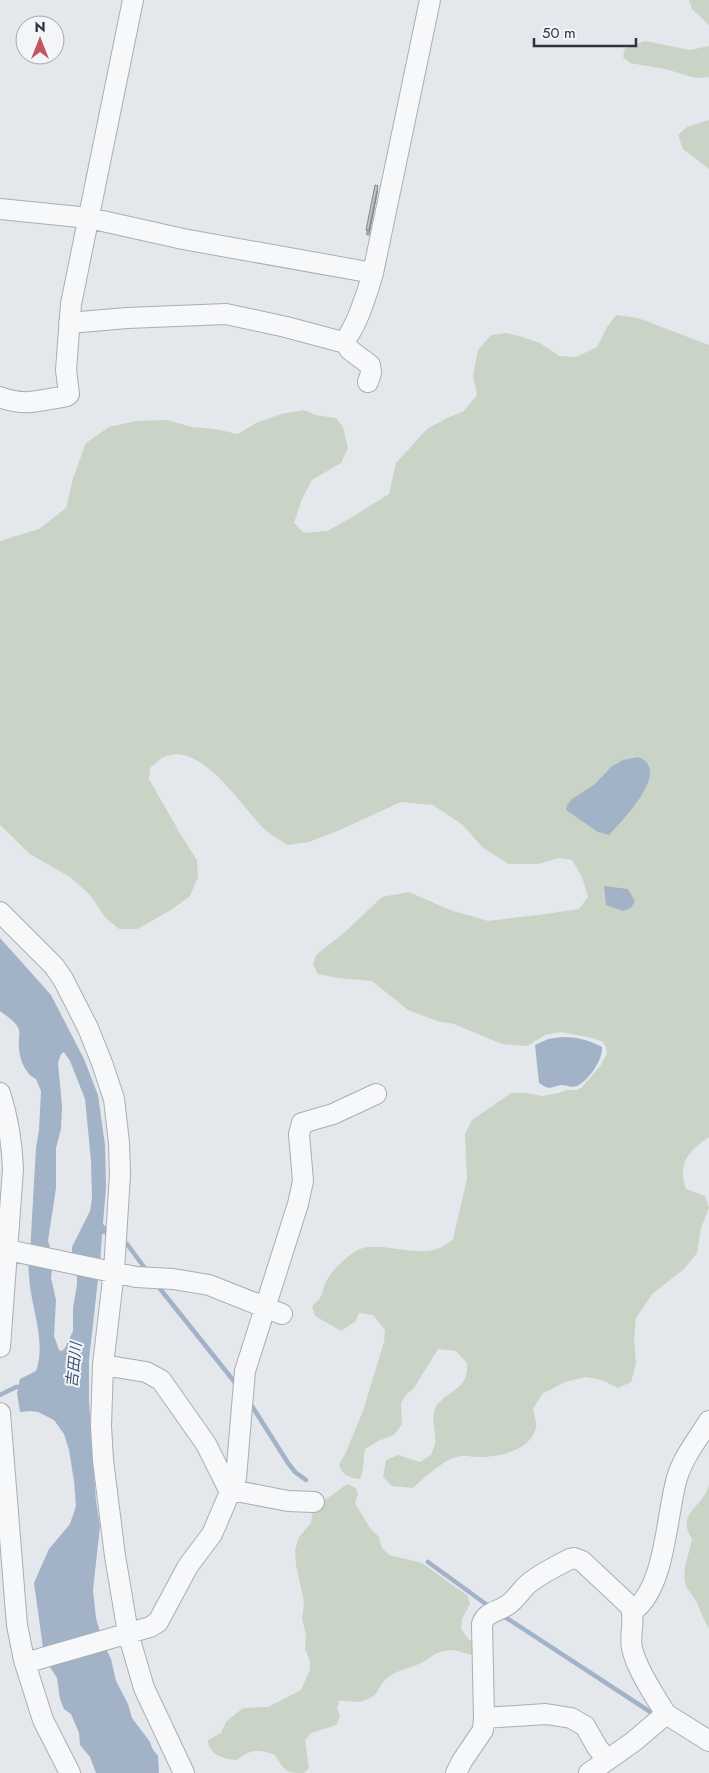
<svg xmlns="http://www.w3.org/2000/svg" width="709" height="1773" viewBox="0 0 709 1773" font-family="Jost,'Noto Sans JP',sans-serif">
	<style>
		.green { fill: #c9d4c6 }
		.water { fill: #a2b3c8 }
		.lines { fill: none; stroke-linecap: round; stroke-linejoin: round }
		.stream { stroke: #a2b3c8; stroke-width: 4.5 }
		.minor-casing { stroke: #a9aeb5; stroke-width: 22 }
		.minor { stroke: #f7f8f9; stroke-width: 20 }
		.wall { fill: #a2a5ab }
		.shaded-wall { fill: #84868b }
		.building { fill: #bcc0c7; stroke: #84868b }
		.labels { text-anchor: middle; stroke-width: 4; stroke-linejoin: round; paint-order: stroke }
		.water-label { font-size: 15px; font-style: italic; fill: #3a5173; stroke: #f4f5f8 }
	</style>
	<rect width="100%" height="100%" fill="#e4e7eb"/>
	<!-- green -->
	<path class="green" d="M 689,0 L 709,0 L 709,25 L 692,9 Z
		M 645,41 L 690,50 L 709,46 L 709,77 L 696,78 L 665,69 L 630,63 L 623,57 L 625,48 Z
		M 709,120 L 709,169 L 683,149 L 678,135 L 687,127 Z
		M 616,315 L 638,318 L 709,345 L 709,1137 C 689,1150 677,1164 686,1189 L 705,1196 L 709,1208 L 701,1228 L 697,1253 L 684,1269 L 652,1294 L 636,1318 L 634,1339 L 636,1363 L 631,1382 L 618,1388 L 602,1380 L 586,1377 L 565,1382 L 542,1394 L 533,1409 C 534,1415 537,1423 536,1428 C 529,1452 498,1457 477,1457 C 472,1457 466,1455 461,1456 C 446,1457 424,1478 413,1488 L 392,1486 L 383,1477 L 386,1460 L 398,1455 L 420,1462 L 431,1455 C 432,1452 434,1448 435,1444 C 437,1432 429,1416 437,1405 C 450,1389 469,1389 467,1363 L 456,1351 L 438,1349 L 414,1388 L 405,1396 L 401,1403 L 402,1424 L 394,1435 L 378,1441 L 365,1449 C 363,1460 364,1470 360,1479 C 349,1478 342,1475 339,1465 L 346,1452 L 363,1411 L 384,1342 L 385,1330 L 373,1315 L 359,1313 L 356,1321 L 341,1331 L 315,1316 L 312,1306 C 325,1296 320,1293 327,1280 C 331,1271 350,1253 360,1249 C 381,1241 417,1258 440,1248 C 444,1246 449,1242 453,1239 L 467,1179 L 465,1134 L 472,1120 L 511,1093 L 525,1093 L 543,1096 L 559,1093 L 567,1090 L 577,1090 L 582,1087 L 601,1065 L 607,1053 L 606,1047 L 603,1042 L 592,1038 L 561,1032 L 545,1035 L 527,1046 L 502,1044 L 454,1024 L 437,1021 L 408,1010 L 372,981 L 338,978 L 318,974 L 313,965 L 316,955 L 346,931 L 382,897 L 409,892 L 450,910 L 488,921 L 546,914 L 579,909 L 588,897 L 582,877 L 572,860 L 559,858 L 538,864 L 509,864 L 483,848 L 463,825 L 433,805 L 401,802 L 342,829 L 309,842 L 288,845 C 280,840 272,836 265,830 C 243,809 200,737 162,758 C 158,761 154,765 150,768 L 149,779 L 181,835 L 197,860 L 198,877 L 190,896 L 171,910 L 137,929 L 119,929 L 105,917 L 90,895 L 70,877 L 30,854 L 0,825 L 0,541 L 39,529 L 66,508 L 73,478 L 86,443 L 109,427 L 136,421 L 167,420 L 192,427 L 214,429 L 238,434 L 256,423 L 281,414 L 304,410 L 316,415 L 336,418 L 343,427 L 348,448 L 341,463 L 312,480 L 302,499 L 294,523 L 304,533 L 327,531 L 354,516 L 389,494 L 396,463 L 427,429 L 445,419 L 464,411 L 477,395 L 473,375 L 478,350 L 491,335 L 507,333 L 522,337 L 540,343 L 559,356 L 576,357 L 597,347 L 607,327 Z
		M 347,1484 L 356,1488 L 358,1494 L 355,1503 L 370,1528 L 379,1537 L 382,1548 L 389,1555 L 422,1563 L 468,1596 L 470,1604 L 462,1619 L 461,1629 L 469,1640 L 475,1641 L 474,1655 C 466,1654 457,1650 451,1650 C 434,1651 431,1659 419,1664 C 407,1669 393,1671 384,1681 C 376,1690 380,1694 366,1700 C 357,1704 348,1700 339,1701 L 337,1708 L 340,1717 L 336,1725 L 311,1733 L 305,1740 L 309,1768 L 304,1773 C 285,1773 285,1771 275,1755 C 259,1749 250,1749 237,1760 C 224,1759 208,1755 208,1740 L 221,1733 L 226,1722 L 243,1708 L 268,1707 L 301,1690 L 310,1670 L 310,1661 L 305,1649 L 306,1635 L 302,1619 L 304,1602 L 296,1565 L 295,1550 L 299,1537 L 311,1523 L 312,1515 L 317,1506 Z
		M 709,1485 L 709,1628 C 703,1619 701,1612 697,1603 C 694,1596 686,1589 685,1582 C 682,1567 690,1553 692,1539 C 675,1513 703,1508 709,1485 Z"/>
	<!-- water -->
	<path class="water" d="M 638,757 C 673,770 622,820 609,835 L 598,832 L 566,810 L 567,805 L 572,799 L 595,784 L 611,767 L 623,760 Z
		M 604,886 L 628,889 L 635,901 L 631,908 L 623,911 L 606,905 Z
		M 0,938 L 51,995 L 84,1059 L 98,1095 L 105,1145 L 106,1187 L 103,1224 L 107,1228 L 107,1235 L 102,1234 L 100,1266 L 72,1255 L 72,1247 L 90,1211 L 92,1198 L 91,1161 L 85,1099 L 70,1061 L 64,1052 L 61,1054 L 58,1063 L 62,1106 L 61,1129 L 56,1148 L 56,1188 L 48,1241 L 53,1257 L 30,1253 L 36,1148 L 39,1130 L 41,1091 L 36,1079 C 25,1074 19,1058 19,1046 C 18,1041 20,1035 19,1030 C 17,1022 6,1016 0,1011 Z
		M 562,1037 C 577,1037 589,1040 602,1047 C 603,1060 589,1080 577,1086 C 571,1088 566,1085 561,1085 C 549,1087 551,1091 539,1083 L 535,1045 L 548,1039 Z
		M 53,1261 L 51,1278 L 56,1300 L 54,1336 L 59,1350 L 62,1351 L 65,1348 L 73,1331 L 73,1308 L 77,1285 L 77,1265 L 99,1270 L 89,1360 L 89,1401 L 96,1501 L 100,1526 L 93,1590 L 96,1618 L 102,1639 L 44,1655 L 34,1583 L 49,1549 L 70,1524 L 76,1506 L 74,1481 L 69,1450 L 64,1434 L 54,1420 L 38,1412 L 31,1411 L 20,1412 L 17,1393 L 20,1379 L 36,1371 C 45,1347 35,1317 31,1293 C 29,1283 29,1272 28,1262 Z
		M 102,1641 L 111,1659 L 116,1681 L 128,1704 L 132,1718 L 150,1742 L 152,1748 L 158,1756 L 159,1773 L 96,1773 L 90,1757 L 80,1745 L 79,1733 L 71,1714 L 64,1709 L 60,1699 L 57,1678 L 48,1664 Z"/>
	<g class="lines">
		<!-- stream -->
		<path class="stream" d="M 127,1244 L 147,1271
			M 157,1285 L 237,1385
			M 0,1395 L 16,1387 L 24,1387
			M 250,1403 L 288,1463 L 295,1472 L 306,1480
			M 428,1562 L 490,1607
			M 502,1615 L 655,1715"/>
		<!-- minor casing -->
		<g class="minor-casing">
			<path id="minor" d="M 0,209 L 89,218 L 183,239 L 373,273 L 430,0
				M 69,323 L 127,318 L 226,314 L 286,327 L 342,342 C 354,336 369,287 373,273
				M 344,341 L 350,350 L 370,365 L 371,373 L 368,382
				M 0,397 C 26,407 40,400 67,396 L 69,394 L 66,370 L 71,304 L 133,0
				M 0,912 L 54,966 L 63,979 L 88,1028 L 102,1063 L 114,1099 L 119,1143 L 120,1174 L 114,1271 L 103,1365 L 101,1426 L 103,1460 L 115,1556 L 128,1633 L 144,1688 L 184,1773
				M 0,1093 C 8,1118 12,1143 13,1169 L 0,1347
				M 8,1250 L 136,1277 L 173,1279 L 209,1285 L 282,1314
				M 103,1365 L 146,1372 L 161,1380 L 206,1444 L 227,1486 L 231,1490 L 288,1501 L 314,1502
				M 0,1413 L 17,1625 L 24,1660 L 43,1720 L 70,1773
				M 633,1611 C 666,1587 666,1515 677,1478 C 683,1457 698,1439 709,1421
				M 25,1663 L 150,1627 L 158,1622 L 188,1566 L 212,1534 L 236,1478 L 245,1371 L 298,1204 L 303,1181 L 299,1134 L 302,1123 L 333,1114 L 376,1094
				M 484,1718 L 546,1714 L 571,1718 L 585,1726 L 597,1747 L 607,1760
				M 456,1773 L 462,1761 L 483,1730 L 484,1718 L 482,1624 C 486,1611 499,1612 509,1604 C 517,1598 521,1590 528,1584 C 540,1574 556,1566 570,1559 L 574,1558 L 582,1561 L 630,1606 C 636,1618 629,1635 632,1648 C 636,1668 655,1697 666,1714
				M 589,1773 L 633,1742 L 666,1714 L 709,1741"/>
		</g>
		<!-- minor -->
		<use href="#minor" class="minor"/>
	</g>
	<!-- wall -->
	<path class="wall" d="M 378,191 L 369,236 L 366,235 L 366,230 Z"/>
	<!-- shaded-wall -->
	<path class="shaded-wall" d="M 378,186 L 378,191 L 369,236 L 369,230 Z"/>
	<!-- building -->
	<path class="building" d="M 375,185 L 378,186 L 369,230 L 366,230 Z"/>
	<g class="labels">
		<!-- water labels -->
		<g class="water-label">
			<text transform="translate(74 1365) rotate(-84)" y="5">吉田川</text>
		</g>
	</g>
	<!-- north arrow -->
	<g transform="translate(40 40)"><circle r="24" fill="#f4f5f8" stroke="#a4a8af"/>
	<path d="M0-4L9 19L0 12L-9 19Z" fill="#c55461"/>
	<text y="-8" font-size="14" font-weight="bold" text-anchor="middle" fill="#2d3442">N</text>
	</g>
	<!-- scale -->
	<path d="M534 38v8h102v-8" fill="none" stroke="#2d3442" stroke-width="2.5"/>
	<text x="542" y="38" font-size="15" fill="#2d3442" stroke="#f4f5f8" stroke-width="4" paint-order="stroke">50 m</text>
</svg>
